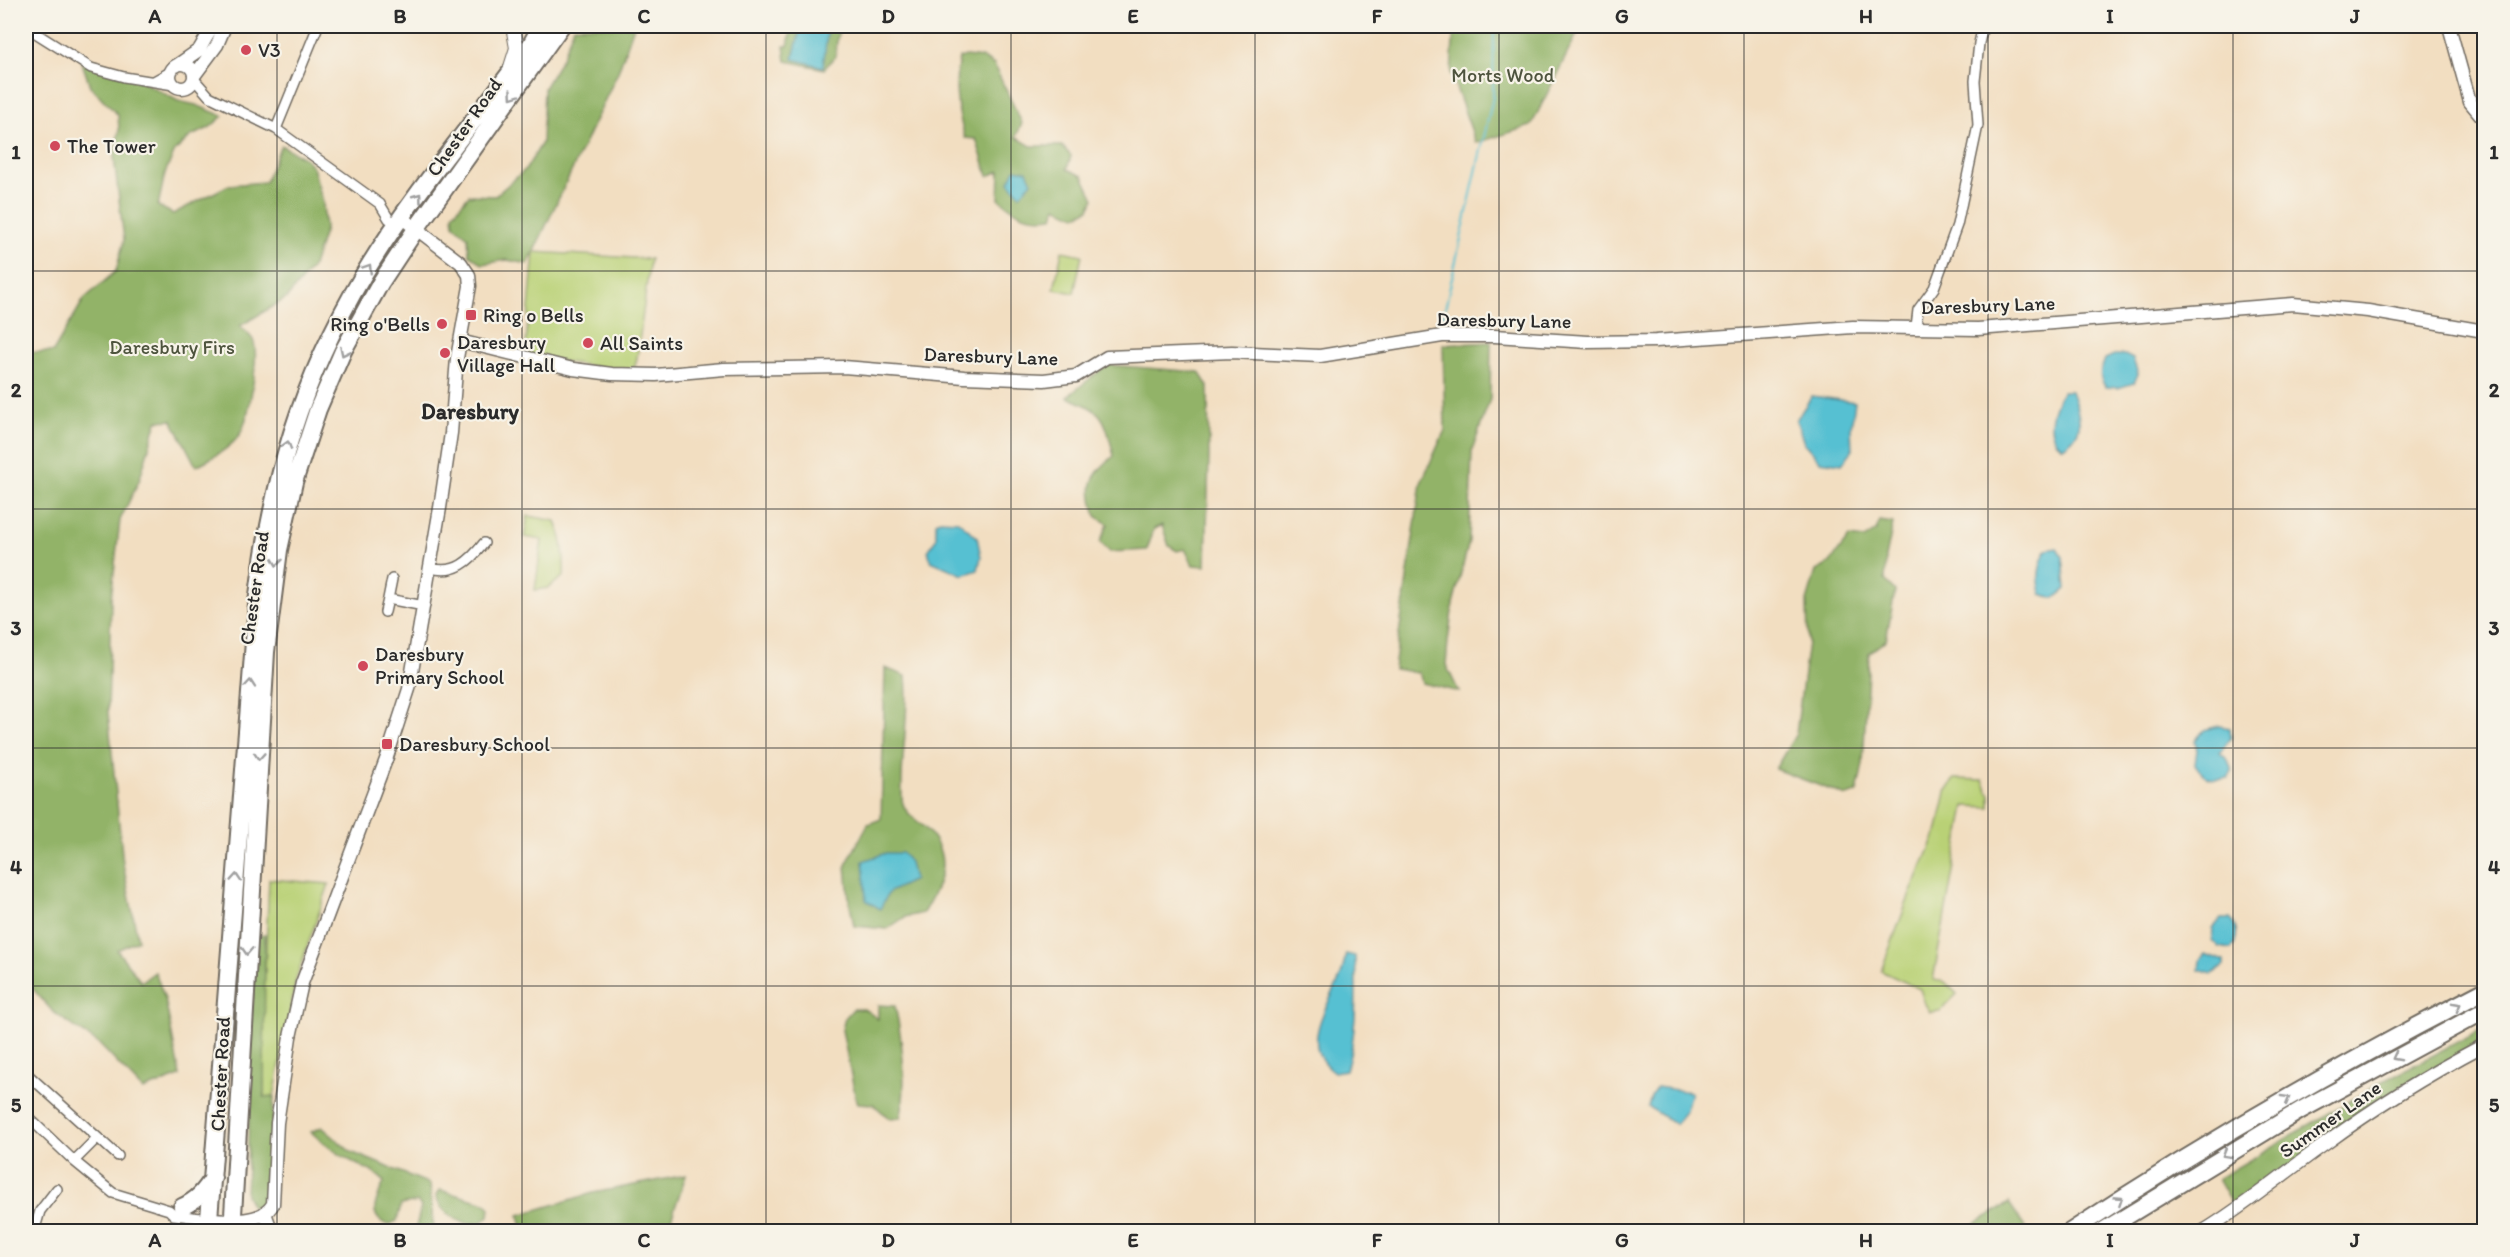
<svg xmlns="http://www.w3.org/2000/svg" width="2510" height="1257" viewBox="0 0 2510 1257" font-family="Itim,sans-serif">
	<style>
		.green { fill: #b9d176; stroke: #727e50; stroke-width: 1.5 }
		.forest { fill: #92b367; stroke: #5e6f49; stroke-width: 1.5 }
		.water { fill: #56c0d2; stroke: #40767e; stroke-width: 1.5 }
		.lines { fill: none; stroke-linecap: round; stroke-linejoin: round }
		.stream { stroke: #56c0d2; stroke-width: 2 }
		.street-casing { stroke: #716a60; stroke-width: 12 }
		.secondary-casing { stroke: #716a60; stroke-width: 15 }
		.primary-casing { stroke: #716a60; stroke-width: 16 }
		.highway-casing { stroke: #716a60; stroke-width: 20 }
		.street { stroke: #fff; stroke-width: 9 }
		.secondary { stroke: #fff; stroke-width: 12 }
		.primary { stroke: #fff; stroke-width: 14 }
		.highway { stroke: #fff; stroke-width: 16 }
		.oneway { stroke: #a0a0a0 }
		.grid { fill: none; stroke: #2b2b2b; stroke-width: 1.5; stroke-opacity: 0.55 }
		.poi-dot { fill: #d1495b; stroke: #f7f3e8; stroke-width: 2 }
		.labels { text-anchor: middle; stroke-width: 4.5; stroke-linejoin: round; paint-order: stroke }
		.poi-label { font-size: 20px; fill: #2b2b2b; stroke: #f7f3e8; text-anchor: start }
		.park-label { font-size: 20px; fill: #4e543e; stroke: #f7f3e8 }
		.street-label { font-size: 20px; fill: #2b2b2b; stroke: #f7f3e8 }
		.quarter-label { font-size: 22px; font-weight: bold; fill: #2b2b2b; stroke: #f7f3e8 }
		.neatline { fill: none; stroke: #2b2b2b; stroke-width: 2 }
		.grid-label { font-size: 20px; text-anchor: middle; font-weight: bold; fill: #2b2b2b }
	</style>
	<rect width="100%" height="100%" fill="#f7f3e8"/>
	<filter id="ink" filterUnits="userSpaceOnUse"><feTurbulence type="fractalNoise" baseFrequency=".0167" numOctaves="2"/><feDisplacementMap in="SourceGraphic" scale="12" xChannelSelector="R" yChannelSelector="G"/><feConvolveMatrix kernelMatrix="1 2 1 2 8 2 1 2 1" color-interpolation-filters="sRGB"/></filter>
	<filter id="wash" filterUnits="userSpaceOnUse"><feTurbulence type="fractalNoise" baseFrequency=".008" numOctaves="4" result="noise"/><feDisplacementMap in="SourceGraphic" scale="24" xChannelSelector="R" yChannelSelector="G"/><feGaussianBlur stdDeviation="1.35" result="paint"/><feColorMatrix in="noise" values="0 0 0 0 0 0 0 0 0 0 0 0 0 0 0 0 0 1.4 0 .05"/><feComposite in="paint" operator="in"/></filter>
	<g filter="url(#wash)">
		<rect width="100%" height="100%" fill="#f2dec1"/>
		<!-- green -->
		<path class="green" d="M 1062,251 L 1082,255 L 1074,293 L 1054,289 Z
			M 534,252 L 650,259 L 637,358 L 633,373 L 525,355 Z
			M 528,516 L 556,521 C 563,540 565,556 564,576 L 548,588 L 535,590 L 542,540 L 524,537 Z
			M 1954,779 L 1983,780 L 1990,795 L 1990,807 L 1965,806 L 1933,980 L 1945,982 L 1957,994 L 1940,1011 L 1930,1012 L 1925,1004 L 1920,989 L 1881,971 L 1910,894 L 1937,833 L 1946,792 Z
			M 269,879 L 329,884 L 296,979 L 274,1096 L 264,1097 L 264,992 Z"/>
		<!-- forest -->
		<path class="forest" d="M 574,26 L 634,26 L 618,72 L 528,264 L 507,260 L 482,264 L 469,254 L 468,237 L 454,225 L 453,214 L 469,195 L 495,196 L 526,169 L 542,143 L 544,88 L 562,58 Z
			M 792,26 L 839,26 L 835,57 L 824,69 L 786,61 L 784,46 L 788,46 Z
			M 1454,26 L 1581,26 L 1531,126 L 1476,143 L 1451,74 Z
			M 966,56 L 983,58 L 994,65 L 1022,123 L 1016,137 L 1031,146 L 1062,146 L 1071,156 L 1067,169 L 1083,176 L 1094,199 L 1089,209 L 1076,216 L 1056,207 L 1053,217 C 1027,220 1019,215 999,199 L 1000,171 L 988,176 L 976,139 L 965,138 C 957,110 953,86 959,58 Z
			M 82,63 L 140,80 L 178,101 L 196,105 L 223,116 L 209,128 L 191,136 L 175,151 L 165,173 L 158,206 L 173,214 L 229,185 L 265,182 L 281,145 L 306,159 L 313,167 L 323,203 L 325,229 L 313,266 L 287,298 L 240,326 C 244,330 250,335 253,340 C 260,355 249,424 238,437 C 228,450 210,459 196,466 L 172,420 L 157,421 L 139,481 L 120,520 L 111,599 L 108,712 L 123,864 L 138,940 L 117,950 L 141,982 L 155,972 L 165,999 L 180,1076 L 143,1090 L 99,1044 L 53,1012 L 26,981 L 26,352 L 53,352 L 84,299 L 116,271 L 124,240 L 114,158 L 119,130 L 118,115 L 90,86 Z
			M 1491,342 L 1490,399 L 1472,451 L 1469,542 L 1453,604 L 1448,641 L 1446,665 L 1459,692 L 1422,683 L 1419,673 L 1394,669 L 1421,483 L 1445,430 L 1443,345 Z
			M 1107,365 L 1199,372 L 1208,386 L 1209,456 L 1206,566 L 1193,565 L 1185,549 L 1177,551 L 1169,546 L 1162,525 L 1154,529 L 1147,550 L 1110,552 L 1100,542 L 1108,524 L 1096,516 C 1088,485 1088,477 1114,456 C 1104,417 1106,412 1067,397 Z
			M 1880,521 L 1893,523 L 1886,557 L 1885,580 L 1895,591 L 1886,640 L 1869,653 L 1863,764 L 1857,793 L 1847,796 L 1775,769 L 1796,734 L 1808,642 L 1807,601 L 1816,571 L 1829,564 L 1849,537 L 1864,539 L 1876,531 Z
			M 885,668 L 906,676 C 910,718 900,757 902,797 C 902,812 916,819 926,829 C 954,858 940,884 923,913 L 905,917 L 887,929 L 854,926 L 849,900 L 846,865 L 868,824 L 881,819 Z
			M 265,935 L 264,1097 L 274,1096 L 269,1191 L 265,1206 L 252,1207 L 246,1195 L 249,1117 L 247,1074 L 257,936 Z
			M 878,1005 L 895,1006 C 902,1037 908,1088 900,1118 L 890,1119 L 873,1104 L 858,1103 L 855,1095 L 842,1030 L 845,1018 L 853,1009 L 864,1009 L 878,1019 Z
			M 2484,1028 L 2484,1043 L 2233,1207 L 2217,1179 L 2389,1078 Z
			M 322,1127 L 351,1152 L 430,1184 L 434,1231 L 415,1231 L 421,1207 L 418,1202 L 401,1205 L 397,1221 L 388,1225 C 365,1216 378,1198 384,1182 C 376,1171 362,1168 351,1161 C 336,1153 323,1143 311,1132 Z
			M 686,1175 L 667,1231 L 523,1231 L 519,1215 L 593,1193 Z
			M 440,1190 L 485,1203 L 490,1208 L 489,1216 C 486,1219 481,1223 477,1223 C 461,1226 440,1212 436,1196 Z
			M 2009,1203 L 2028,1231 L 1963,1231 Z"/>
		<!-- water -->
		<path class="water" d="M 801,26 L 828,26 L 823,67 L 793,59 Z
			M 1015,169 L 1027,171 L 1032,182 L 1020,195 L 1009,182 Z
			M 2114,355 L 2125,355 L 2133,359 L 2138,374 L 2134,383 L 2118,388 L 2106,387 C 2097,376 2101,371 2105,359 Z
			M 2063,391 L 2071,391 C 2079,414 2088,432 2063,447 C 2043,435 2052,407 2063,391 Z
			M 1812,396 L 1855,402 L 1851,427 L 1852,451 L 1842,464 L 1820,461 L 1804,443 L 1796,420 Z
			M 940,520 L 958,521 L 977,537 L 981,557 L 978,570 L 963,575 L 931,561 L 928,551 L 936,539 L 936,522 Z
			M 2057,548 L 2063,557 L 2066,589 C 2057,597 2053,601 2042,595 C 2036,579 2039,565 2046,550 Z
			M 2219,726 L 2230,728 L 2231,738 L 2220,753 L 2228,760 L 2232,771 L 2228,778 C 2211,781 2205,779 2195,764 L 2197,750 L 2195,741 L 2204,730 Z
			M 886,853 L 902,853 L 910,862 L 914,880 L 889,892 L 880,909 L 866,900 L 863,861 Z
			M 2221,919 L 2230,919 C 2239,927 2238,940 2231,949 L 2219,947 L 2212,940 L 2213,928 Z
			M 1346,954 L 1355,956 C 1357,993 1357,1035 1346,1070 L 1334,1072 C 1298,1047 1327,1008 1340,978 C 1343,971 1344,962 1346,954 Z
			M 2205,954 L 2225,961 L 2225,966 L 2212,974 L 2199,970 L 2200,960 Z
			M 1657,1087 L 1691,1092 L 1686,1110 L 1676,1124 L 1648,1107 L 1652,1094 Z"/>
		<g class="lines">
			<!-- stream -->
			<path class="stream" d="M 1442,322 L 1493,97 L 1494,26"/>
		</g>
	</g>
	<g filter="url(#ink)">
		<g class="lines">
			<!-- street casing -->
			<g class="street-casing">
				<path id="street" d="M 26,27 L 91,68 L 124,77 L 174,85
					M 194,79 L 209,96 L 276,129 L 380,204 L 389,219
					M 154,81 L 172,71
					M 276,129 L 318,26
					M 1916,327 L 1918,310 L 1934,288 L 1957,225 L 1978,125 L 1975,81 L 1979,43 L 1983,26
					M 431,568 C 455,575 470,561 484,543
					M 392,579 L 388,599 L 424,606
					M 385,612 L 388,599
					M 26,1073 L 118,1156
					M 26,1122 L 29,1118 L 74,1161 L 113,1193 L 169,1210 L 174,1215 L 210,1219
					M 74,1161 L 97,1138
					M 34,1232 L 40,1211 L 57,1189"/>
			</g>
			<!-- secondary casing -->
			<g class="secondary-casing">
				<path id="secondary" d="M 2449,26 L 2470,102 L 2484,119
					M170 76a12 12 0 1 1 24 0a12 12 0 1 1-24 0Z
					M 176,66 L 199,50 L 213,26
					M 194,76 L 217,45 L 225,26
					M 460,341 L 573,369 L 612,374 L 656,375 L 724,369 L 844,367 L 964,377 L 1044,380 L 1076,376 L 1107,357 L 1232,352 L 1320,356 L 1442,336 L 1495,336 L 1588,342 L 1656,341 L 1853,327 L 1978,329 L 2293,304 L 2368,311 L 2484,331
					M 265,1213 L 272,1232
					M 210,1219 C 230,1220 262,1224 273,1204 L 277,1123 L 290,1037 L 302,983 L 387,757 L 409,689 L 440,508 L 451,433 L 457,358 L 470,286 L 469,275 L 461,263 L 402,218
					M 2202,1232 C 2245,1206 2284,1173 2325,1144 C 2375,1107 2429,1074 2484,1045"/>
			</g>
			<!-- primary casing -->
			<g class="primary-casing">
				<path id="primary" d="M 511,67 L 517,48 L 513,26"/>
			</g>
			<!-- highway casing -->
			<g class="highway-casing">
				<path id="highway" d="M 182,1207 C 197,1200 204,1192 213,1178
					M 208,1232 L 257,603 C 272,480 300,382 364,274 C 412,194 475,122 530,46 L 541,26
					M 232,1232 L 266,652 L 279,550 L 294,482 L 318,409 L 343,351 L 381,282 L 416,229 L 561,26
					M 2070,1232 C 2203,1144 2342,1064 2484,991
					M 2101,1232 L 2301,1110 L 2484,1011"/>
			</g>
			<!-- street -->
			<use href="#street" class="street"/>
			<!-- secondary -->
			<use href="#secondary" class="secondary"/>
			<!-- primary -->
			<use href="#primary" class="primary"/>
			<!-- highway -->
			<use href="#highway" class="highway"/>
		</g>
		<!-- one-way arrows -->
		<defs><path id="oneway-chevron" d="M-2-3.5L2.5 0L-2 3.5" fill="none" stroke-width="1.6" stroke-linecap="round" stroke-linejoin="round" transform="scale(1.5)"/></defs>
		<g class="oneway">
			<use href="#oneway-chevron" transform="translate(513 95) rotate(125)"/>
			<use href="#oneway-chevron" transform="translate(418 197) rotate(-53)"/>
			<use href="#oneway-chevron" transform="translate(368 268) rotate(-57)"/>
			<use href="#oneway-chevron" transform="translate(344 352) rotate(116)"/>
			<use href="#oneway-chevron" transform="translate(287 445) rotate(-74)"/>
			<use href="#oneway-chevron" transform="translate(277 562) rotate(98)"/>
			<use href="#oneway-chevron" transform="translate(250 684) rotate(-85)"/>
			<use href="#oneway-chevron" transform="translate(259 756) rotate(94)"/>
			<use href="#oneway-chevron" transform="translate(236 878) rotate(-86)"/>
			<use href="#oneway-chevron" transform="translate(247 951) rotate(93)"/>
			<use href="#oneway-chevron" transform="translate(2457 1006) rotate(-28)"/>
			<use href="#oneway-chevron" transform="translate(2396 1057) rotate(152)"/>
			<use href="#oneway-chevron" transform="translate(2286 1099) rotate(-30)"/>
			<use href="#oneway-chevron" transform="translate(2226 1154) rotate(149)"/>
			<use href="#oneway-chevron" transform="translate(2119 1200) rotate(-33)"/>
		</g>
	</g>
	<!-- grid -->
	<path class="grid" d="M 277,26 L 277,1232M 522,26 L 522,1232M 766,26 L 766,1232M 1011,26 L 1011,1232M 1255,26 L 1255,1232M 1499,26 L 1499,1232M 1744,26 L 1744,1232M 1988,26 L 1988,1232M 2233,26 L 2233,1232M 26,271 L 2484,271M 26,509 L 2484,509M 26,748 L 2484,748M 26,986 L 2484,986"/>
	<!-- markers -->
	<g class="poi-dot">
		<circle cx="246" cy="50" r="6"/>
		<circle cx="55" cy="146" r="6"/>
		<rect x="465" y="309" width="12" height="12" rx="3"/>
		<circle cx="442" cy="324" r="6"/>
		<circle cx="588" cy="343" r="6"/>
		<circle cx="445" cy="353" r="6"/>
		<circle cx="363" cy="666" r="6"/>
		<rect x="381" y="738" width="12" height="12" rx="3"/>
	</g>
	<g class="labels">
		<!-- poi labels -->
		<g class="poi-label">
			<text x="258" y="57">V3</text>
			<text x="67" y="153">The Tower</text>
			<text x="483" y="322">Ring o Bells</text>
			<text x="430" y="331" text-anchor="end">Ring o'Bells</text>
			<text x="457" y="349">Daresbury<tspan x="457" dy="23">Village Hall</tspan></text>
			<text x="600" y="350">All Saints</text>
			<text x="375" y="661">Daresbury<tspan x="375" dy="23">Primary School</tspan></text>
			<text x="399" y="751">Daresbury School</text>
		</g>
		<!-- park labels -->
		<g class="park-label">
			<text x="1503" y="82">Morts Wood</text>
			<text x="172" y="354">Daresbury Firs</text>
		</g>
		<!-- street labels -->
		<g class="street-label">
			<text transform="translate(464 127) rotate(-55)" y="7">Chester Road</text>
			<text transform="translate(1988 305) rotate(-2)" y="7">Daresbury Lane</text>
			<text transform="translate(1504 320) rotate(1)" y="7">Daresbury Lane</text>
			<text transform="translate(991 356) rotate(2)" y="7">Daresbury Lane</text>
			<text transform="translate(254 588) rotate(-82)" y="7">Chester Road</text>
			<text transform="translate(220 1074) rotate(-87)" y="7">Chester Road</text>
			<text transform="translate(2330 1119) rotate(-35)" y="7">Summer Lane</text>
		</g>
		<!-- quarter labels -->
		<g class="quarter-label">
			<text x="470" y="419">Daresbury</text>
		</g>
	</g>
	<!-- margin -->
	<rect width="2510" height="1257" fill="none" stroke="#f7f3e8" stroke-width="66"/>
	<rect x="33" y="33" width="2444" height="1191" class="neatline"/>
	<g class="grid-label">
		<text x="155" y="23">A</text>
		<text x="400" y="23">B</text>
		<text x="644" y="23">C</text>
		<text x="888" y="23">D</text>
		<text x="1133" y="23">E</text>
		<text x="1377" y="23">F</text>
		<text x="1622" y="23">G</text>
		<text x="1866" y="23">H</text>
		<text x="2110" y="23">I</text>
		<text x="2355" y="23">J</text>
		<text x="16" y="159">1</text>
		<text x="2494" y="159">1</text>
		<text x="16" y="397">2</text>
		<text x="2494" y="397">2</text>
		<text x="16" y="635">3</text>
		<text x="2494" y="635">3</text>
		<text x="16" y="874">4</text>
		<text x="2494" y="874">4</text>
		<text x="16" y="1112">5</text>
		<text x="2494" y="1112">5</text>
		<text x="155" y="1247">A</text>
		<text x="400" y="1247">B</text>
		<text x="644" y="1247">C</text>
		<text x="888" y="1247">D</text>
		<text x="1133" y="1247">E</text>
		<text x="1377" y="1247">F</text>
		<text x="1622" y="1247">G</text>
		<text x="1866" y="1247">H</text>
		<text x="2110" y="1247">I</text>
		<text x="2355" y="1247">J</text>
	</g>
</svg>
